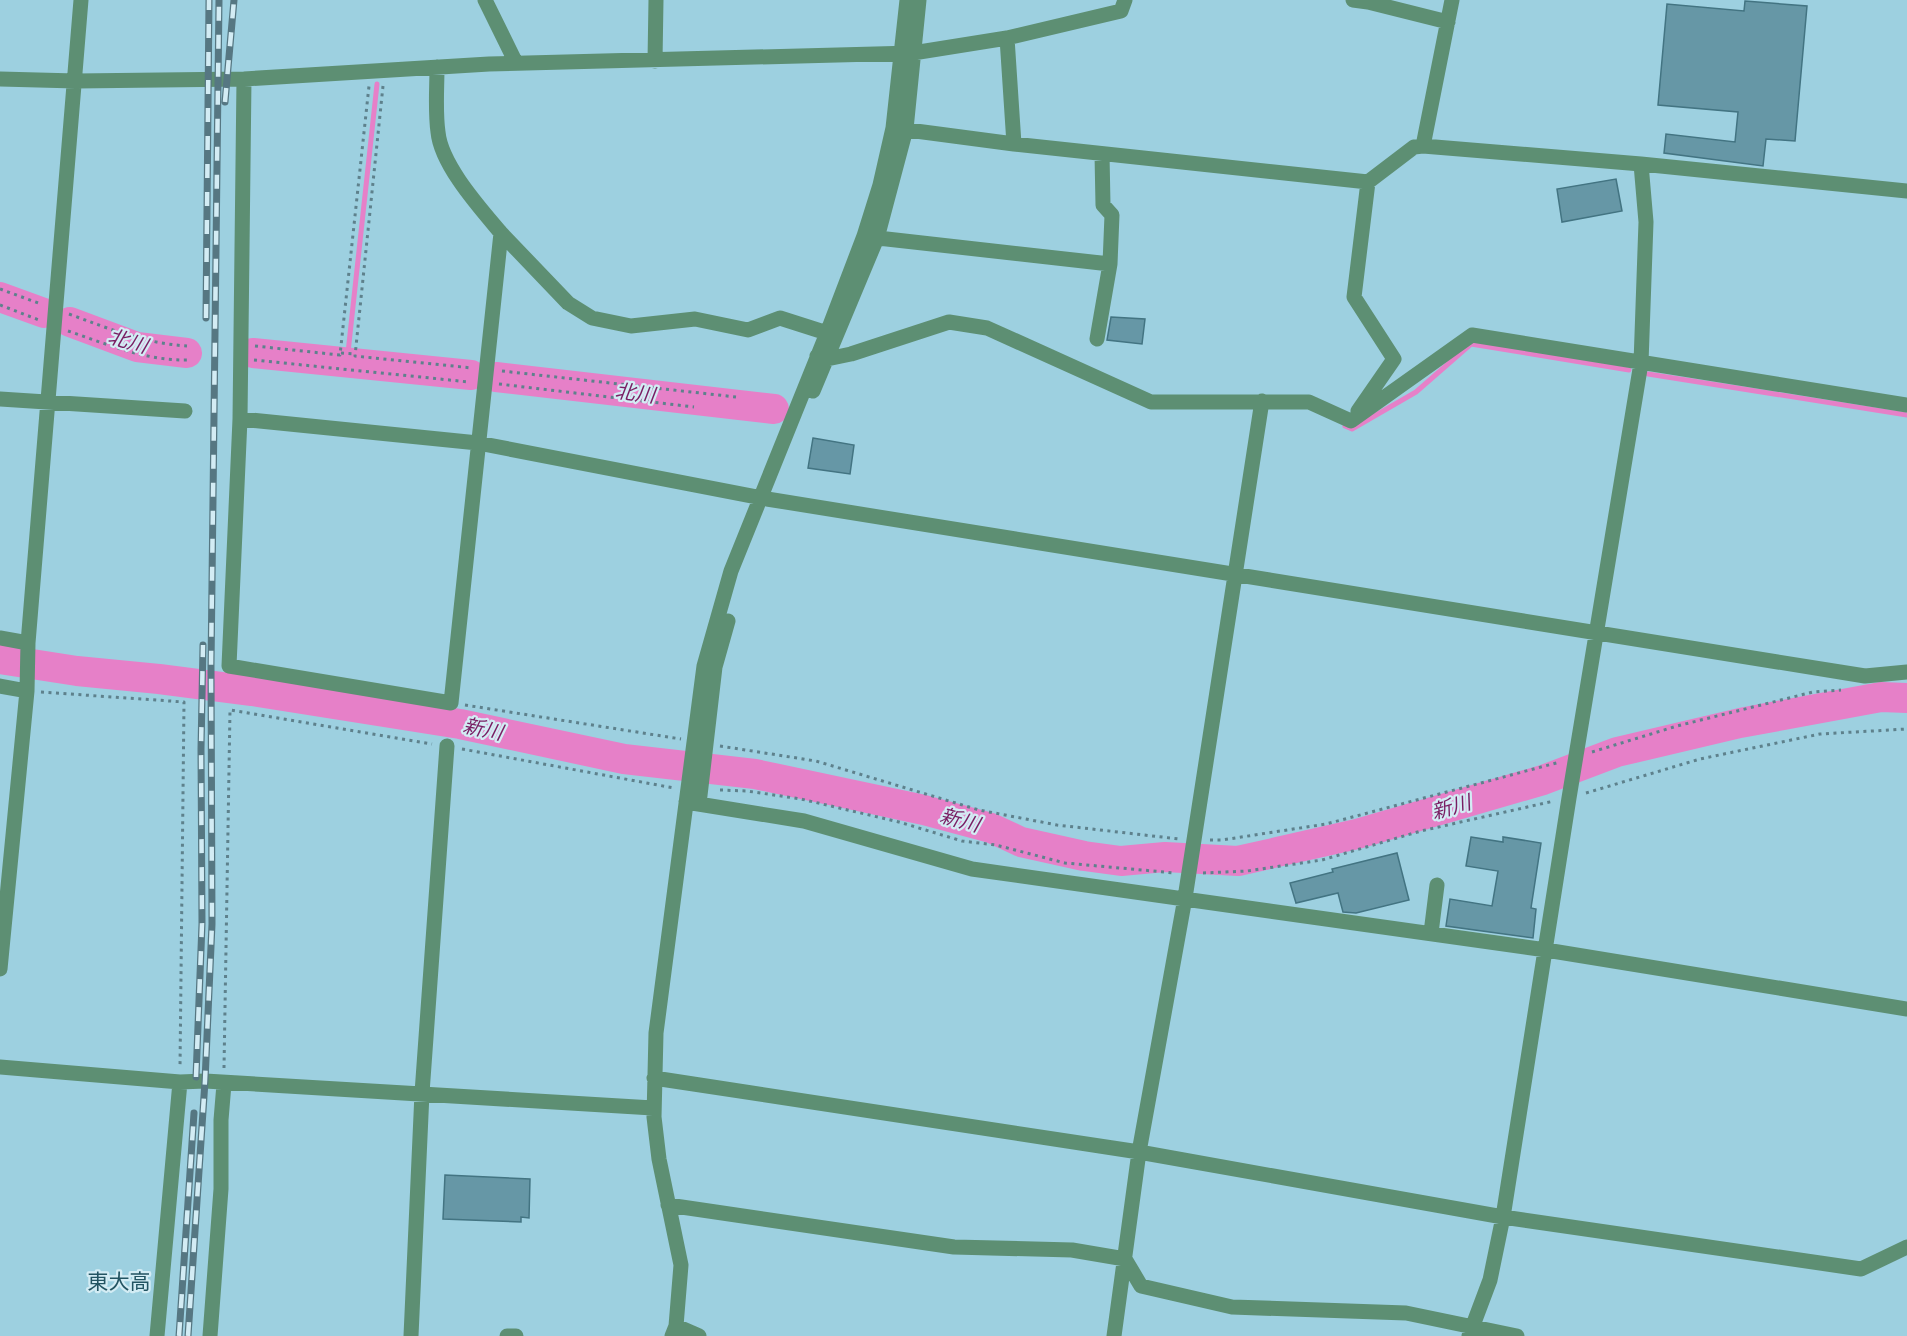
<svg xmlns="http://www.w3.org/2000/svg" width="1907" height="1336" viewBox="0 0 1907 1336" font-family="Arial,'Noto Sans JP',sans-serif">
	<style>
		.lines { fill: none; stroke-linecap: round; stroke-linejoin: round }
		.stream { stroke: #e680c8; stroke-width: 5 }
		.river { stroke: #e680c8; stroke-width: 30 }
		.building { fill: #6697a6; stroke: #437482; stroke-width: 1.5 }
		.path { stroke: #5e818c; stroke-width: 3; stroke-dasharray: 3 4.5; stroke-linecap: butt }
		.minor { stroke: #5d8f73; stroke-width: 15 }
		.rail-casing { stroke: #567782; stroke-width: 7 }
		.rail { stroke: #d3ecf4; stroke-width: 4.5; stroke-dasharray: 14; stroke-linecap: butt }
		.labels { text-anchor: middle; stroke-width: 4.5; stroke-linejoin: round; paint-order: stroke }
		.water-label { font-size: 20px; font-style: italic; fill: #791e63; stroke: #d3ecf4 }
		.quarter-label { font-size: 21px; fill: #235462; stroke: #d3ecf4 }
	</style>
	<rect width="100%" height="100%" fill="#9dd0e0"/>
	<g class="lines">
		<!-- stream -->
		<path class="stream" d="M 347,362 L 377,84
			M 1648,374 L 1907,415
			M 1345,426 L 1352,429 L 1416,392 L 1471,344 L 1629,370"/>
		<!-- river -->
		<path class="river" d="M 0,297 L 44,313
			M 70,322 L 137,347 L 187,353
			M 253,353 L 471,375
			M 496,377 L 774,409
			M 0,659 L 77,671 L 159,679 L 252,691 L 460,724 L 624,759 L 755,774 L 924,810 L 991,828 L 1021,842 L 1084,856 L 1121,861 L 1165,857 L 1238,861 L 1357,834 L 1543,780 L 1617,752 L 1740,723 L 1881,697 L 1907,698"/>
	</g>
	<!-- building -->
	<path class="building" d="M 1745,1 L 1807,6 L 1795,141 L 1766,139 L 1763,166 L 1664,153 L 1666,134 L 1735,142 L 1738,112 L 1658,105 L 1667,4 L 1744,11 Z
		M 1616,179 L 1622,211 L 1562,222 L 1557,189 Z
		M 1111,317 L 1145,319 L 1142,344 L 1107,340 Z
		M 813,438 L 854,445 L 850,474 L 808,468 Z
		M 1471,837 L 1503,842 L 1503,837 L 1541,843 L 1531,908 L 1536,909 L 1533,938 L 1446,926 L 1450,899 L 1492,906 L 1498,871 L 1466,866 Z
		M 1397,853 L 1409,900 L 1356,913 L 1343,912 L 1338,893 L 1296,903 L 1290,883 L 1333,872 L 1332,869 Z
		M 445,1175 L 530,1179 L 529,1218 L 521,1217 L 521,1222 L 443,1219 Z"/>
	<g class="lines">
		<!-- path -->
		<path class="path" d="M 383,86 L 355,356 L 472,368
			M 0,289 L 41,304
			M 0,305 L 39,320
			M 69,314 C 110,329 143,343 187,346
			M 68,331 C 107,344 146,361 188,360
			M 255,346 L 340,355 L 369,86
			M 341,353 L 355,354
			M 254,360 L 469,382
			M 502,371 L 736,397
			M 499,384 L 694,407
			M 41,692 L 184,702 L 180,1068
			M 465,705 L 681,739
			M 720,746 L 816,761 L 979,810 L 1057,825 L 1179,839
			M 462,749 L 674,788
			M 1592,752 L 1677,726 L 1813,692 L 1841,690
			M 720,790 L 747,791 L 801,799 L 899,822 L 962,841 L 996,845 L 1065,863 L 1175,873
			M 1586,793 L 1700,759 L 1820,734 L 1907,729
			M 1210,840 L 1222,840 L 1326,824 L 1560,762
			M 1203,873 L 1247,871 L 1322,860 L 1421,831 L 1554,801
			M 224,1068 L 230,710 L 432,744"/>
		<!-- minor -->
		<path class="minor" d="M 485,0 L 516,63
			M 1353,0 L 1368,2 L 1448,22
			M 1007,38 L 1014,144
			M 655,61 L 656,0
			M 0,79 L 76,81 L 244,79 L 489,64 L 913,53 L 1007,38 L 1121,11 L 1125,0
			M 244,79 L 240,419 L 229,666 L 451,703 L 501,233 C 480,208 441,165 438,132 C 435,111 437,88 437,67
			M 893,128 L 1014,144 L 1368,182 L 1414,147 L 1423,146 L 1641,164 L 1907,191
			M 1423,146 L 1452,0
			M 501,233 L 568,303 L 592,318 L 631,326 L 695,319 L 748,330 L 780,318 L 827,333
			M 869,237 L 1110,264
			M 1097,339 L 1110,264 L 1112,215 L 1103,205 L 1102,154
			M 817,356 L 827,359 L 851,354 L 949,322 L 987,328 L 1151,402 L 1309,402 L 1351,421 L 1472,335 L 1907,405
			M 813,391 L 877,238 L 906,129 L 919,0
			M 0,399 L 185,411
			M 1358,411 L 1394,359 L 1354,297 L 1368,182
			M 240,419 L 478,443 L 767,499 L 1865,676 L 1907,672
			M 0,638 L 28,643
			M 0,686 L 27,691
			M 686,802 L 804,821 L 972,869 L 1546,950 L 1907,1009
			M 699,804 L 715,667 L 728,621
			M 1431,933 L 1437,885
			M 0,969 L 27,691 L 28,643 L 81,0
			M 0,1067 L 180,1082 L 205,1081 L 653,1108
			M 654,1078 L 1139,1152 L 1503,1217 L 1861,1269 L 1907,1247
			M 668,1205 L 954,1247 L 1072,1250 L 1125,1259 L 1141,1286 L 1232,1307 L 1406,1313 L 1517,1336
			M 676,1326 L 699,1336
			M 157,1336 L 180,1082
			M 210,1336 L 221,1189 L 221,1120 L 224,1084
			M 411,1336 L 422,1093 L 447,746
			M 507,1336 L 516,1336
			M 672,1336 L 676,1326 L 681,1265 L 659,1159 L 654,1117 L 656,1033 L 704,666 L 731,571 L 827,333 L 864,236 L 880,185 L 893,128 L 907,0
			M 1114,1336 L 1139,1152 L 1185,898 L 1262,401
			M 1469,1336 L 1490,1280 L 1503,1217 L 1569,798 L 1641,363 L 1646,222 L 1641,164"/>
		<!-- rail casing -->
		<g class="rail-casing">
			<path id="rail" d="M 225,102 L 234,0
				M 206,318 L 209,0
				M 196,1077 L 202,924 L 201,749 L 203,645
				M 179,1336 L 194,1113
				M 188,1336 L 205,1081 L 212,924 L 211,666 L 219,0"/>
		</g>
		<!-- rail -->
		<use href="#rail" class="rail"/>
	</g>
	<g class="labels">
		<!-- water labels -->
		<g class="water-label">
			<text transform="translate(128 341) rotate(16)" y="7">北川</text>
			<text transform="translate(635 393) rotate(7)" y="7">北川</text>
			<text transform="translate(483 729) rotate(12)" y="7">新川</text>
			<text transform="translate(1451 807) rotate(-16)" y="7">新川</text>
			<text transform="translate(960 820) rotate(15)" y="7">新川</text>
		</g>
		<!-- quarter labels -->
		<g class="quarter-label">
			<text x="119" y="1289">東大高</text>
		</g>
	</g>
</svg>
